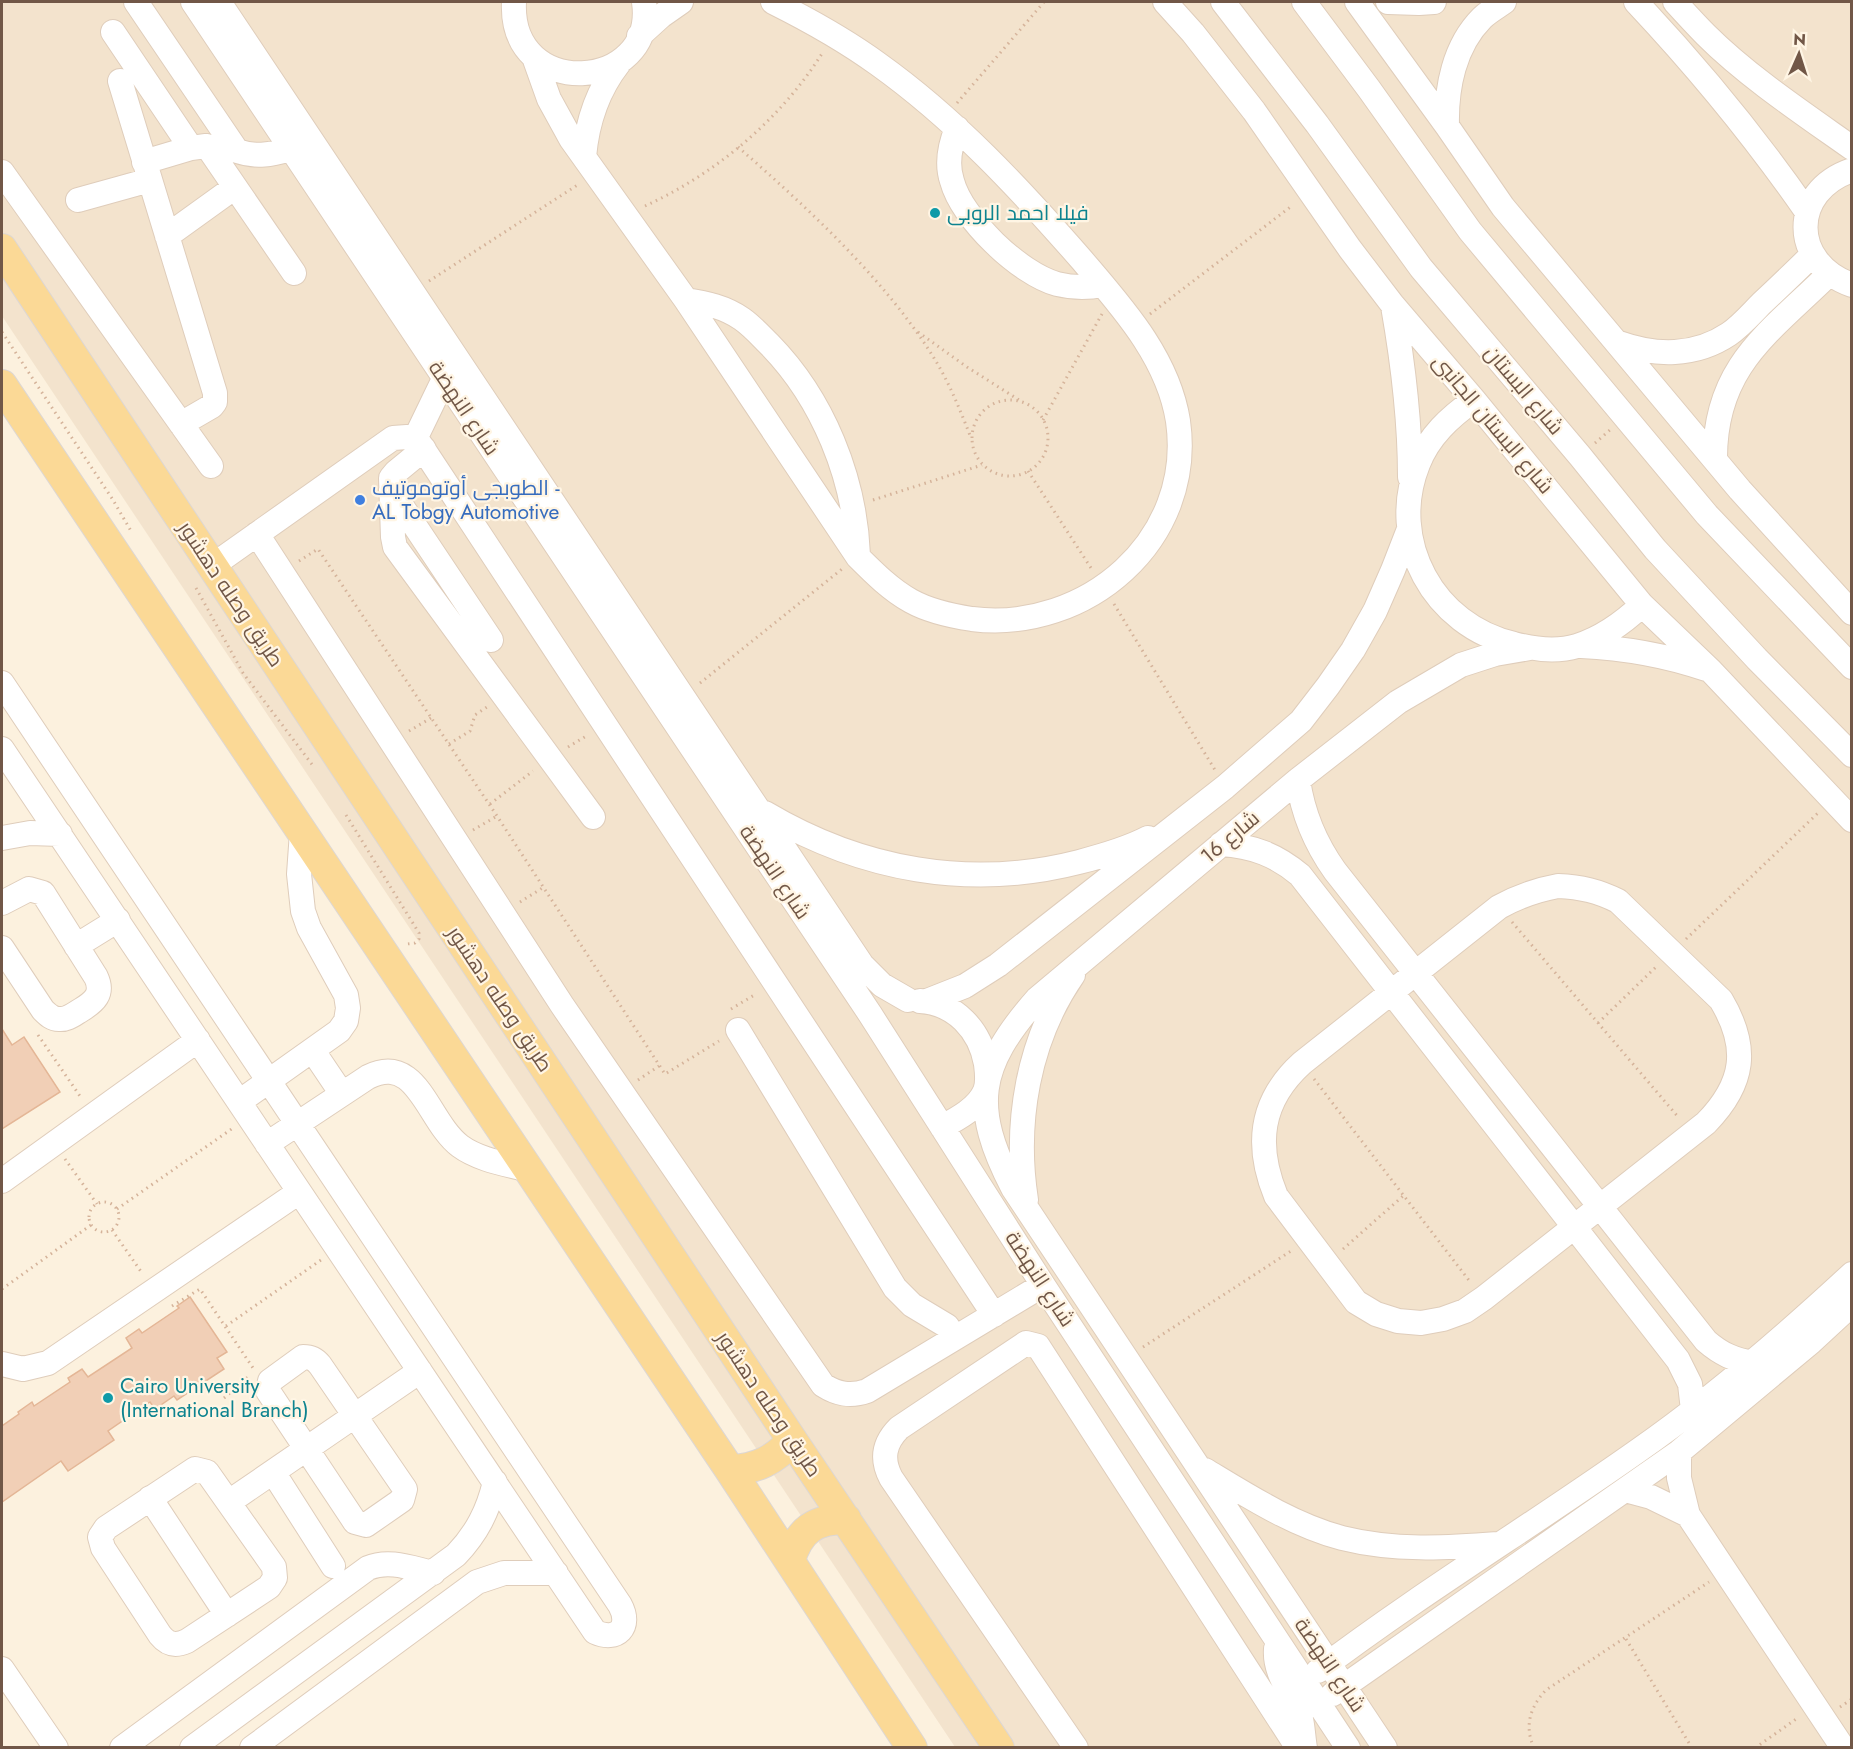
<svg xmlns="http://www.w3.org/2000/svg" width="1853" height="1749" viewBox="0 0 1853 1749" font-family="Jost,Cairo,sans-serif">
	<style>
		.residential { fill: #f3e3cd }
		.building { fill: #f1cfb6; stroke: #e4b696; stroke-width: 1.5 }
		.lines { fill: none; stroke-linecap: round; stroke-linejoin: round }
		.minor-casing { stroke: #dfcdbb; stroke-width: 26 }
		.major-casing { stroke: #ddd7d3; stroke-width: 32 }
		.path { stroke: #d5b39a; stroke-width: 3; stroke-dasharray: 1.5 4.5; stroke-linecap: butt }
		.minor { stroke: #fff; stroke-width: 24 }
		.major { stroke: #fbd996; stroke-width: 30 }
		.culture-dot { fill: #0f9aa8; stroke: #fff5e4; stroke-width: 2 }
		.shop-dot { fill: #3f7fe0; stroke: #fff5e4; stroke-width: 2 }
		.labels { text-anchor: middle; stroke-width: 4.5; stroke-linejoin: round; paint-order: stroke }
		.culture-label { font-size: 21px; fill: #0d838f; stroke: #fff5e4; text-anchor: start }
		.street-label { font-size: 21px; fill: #715747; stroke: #fff5e4 }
		.shop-label { font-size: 21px; fill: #366cbe; stroke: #fff5e4; text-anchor: start }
	</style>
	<rect width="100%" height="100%" fill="#fcf1de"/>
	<!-- residential -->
	<path class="residential" d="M 2,2 L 1851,2 L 1851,1747 L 955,1747 L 2,316 Z"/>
	<!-- building -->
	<path class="building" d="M 2,1029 L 12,1045 L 24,1037 L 60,1092 L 2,1129 Z
		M 190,1297 L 227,1352 L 217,1358 L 224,1369 L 177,1400 L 174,1396 L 155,1409 L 150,1402 L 108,1431 L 114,1440 L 68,1471 L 61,1461 L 2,1502 L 2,1426 L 19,1414 L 18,1412 L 32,1402 L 34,1406 L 70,1382 L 68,1378 L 82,1369 L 88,1377 L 132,1348 L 126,1338 L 139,1329 L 142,1333 L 179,1308 L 177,1306 Z"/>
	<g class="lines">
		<!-- minor casing -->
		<g class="minor-casing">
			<path id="minor" d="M 136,2 L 237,151 C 257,158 272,154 291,149
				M 193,2 L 870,1014 L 1043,1285 L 1348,1748
				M 219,2 L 862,965 L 882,985 L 908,1000
				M 514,2 C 509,102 657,92 644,2
				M 1165,2 L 1193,33 L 1254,111 L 1350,249 L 1392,304 L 1474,400 L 1642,605 L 1711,671 L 1852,820
				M 1223,2 L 1317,124 L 1421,268 L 1580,456 L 1655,549 L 1757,659 L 1852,755
				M 1304,2 L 1369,89 L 1470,231 L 1707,515 L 1852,667
				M 1357,2 L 1447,126 L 1503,207 L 1740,490 L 1852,613
				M 1388,2 L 1419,3 L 1434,2
				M 1636,2 C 1698,68 1755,137 1807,212
				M 1675,2 C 1685,13 1695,24 1706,35 C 1747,76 1804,114 1852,148
				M 113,32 L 191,148
				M 639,36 L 661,16 L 681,2
				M 534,57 L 549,99 L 571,139 L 686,300 L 858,557 C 874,573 891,590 911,601 C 929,611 952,616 972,619 C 1086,633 1195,540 1178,421 C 1168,357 1121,306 1081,259 C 1019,188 955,119 878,64 C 845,40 809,20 773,2
				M 120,81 L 215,393 L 215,402 L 212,406 L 181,424
				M 1447,126 C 1446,88 1454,46 1482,18 C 1488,12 1497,7 1504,2
				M 957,128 C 950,145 946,163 952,181 C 962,219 1020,274 1057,284 C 1073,288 1087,288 1103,285
				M 207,146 L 294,273
				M 584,157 C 587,122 597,91 619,63
				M 144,162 L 191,148 L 206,146
				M 1852,170 C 1790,191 1790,263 1852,285
				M 2,172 L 211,466
				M 78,200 L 150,180
				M 167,236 L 235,187
				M 686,300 C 706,303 725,307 742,319 C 752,326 760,335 769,344 C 823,399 855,478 858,555
				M 1393,306 C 1403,363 1410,419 1410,477
				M 1619,343 C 1655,356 1695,357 1729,334 C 1741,326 1752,313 1762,303 C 1779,287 1796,271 1812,255
				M 1474,400 C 1450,417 1429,436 1418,464 C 1387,541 1434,626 1514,644 C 1533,649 1557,652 1577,646 C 1602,638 1623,623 1642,605
				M 415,439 L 444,379
				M 424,449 L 396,472 L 391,478 L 393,537 L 395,547 L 593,817
				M 1715,458 C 1715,366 1769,333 1829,274
				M 391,490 L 491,640
				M 257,534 L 562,1005 L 823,1385 C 837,1394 850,1397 867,1391 L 1043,1285
				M 212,566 L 393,438 L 407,437 L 420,444 L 994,1315
				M 1581,646 C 1624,648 1665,655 1706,669
				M 2,683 L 620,1605 C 632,1627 617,1642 595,1632 L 2,749
				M 1298,780 C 1303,815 1315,843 1335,871 L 1706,1341 C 1721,1354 1734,1360 1754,1363
				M 765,813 C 861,870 970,890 1079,862 C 1102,856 1127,849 1148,838
				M 2,838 L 30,833 L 60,834
				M 1221,844 C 1253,846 1276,855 1300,875 L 1678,1360 L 1690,1384 L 1693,1410
				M 1558,886 C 1581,887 1598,891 1618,901 L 1721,1000 C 1749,1047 1745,1083 1706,1123 L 1484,1298 L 1465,1311 L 1443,1319 L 1421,1323 L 1398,1321 L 1376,1314 L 1356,1302 L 1276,1196 C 1255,1145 1260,1101 1302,1063 L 1499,907 C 1519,896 1536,890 1558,886 Z
				M 2,903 L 29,889 L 43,893 L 96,977 C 104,994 94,1002 81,1010 C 74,1014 67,1020 59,1019 C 52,1019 48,1015 43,1010 L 2,948
				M 76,946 L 118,920
				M 920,1001 C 955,1003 980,1030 986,1064 C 987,1072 988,1084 985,1091 C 978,1108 957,1119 942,1127
				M 927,1001 L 965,986 L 998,965 L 1225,787 L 1301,721 L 1328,686 L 1353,650 L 1375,611 L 1393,570 L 1409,529
				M 738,1030 L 895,1288 L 912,1305 L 947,1326 L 955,1338
				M 313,1051 L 342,1094
				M 239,1102 L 339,1031 L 346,1021 L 348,1008 L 346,995 L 309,928 L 303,911 L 299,874 L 302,832
				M 267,1144 L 368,1077 C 418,1052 427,1121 460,1146 C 479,1160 506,1164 529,1170
				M 2,1181 L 198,1040
				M 1026,1200 C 1014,1123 1028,1040 1073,975
				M 303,1357 C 311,1357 315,1359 320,1365 L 405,1489 L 402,1500 L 366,1525 L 355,1522 L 268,1391 L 270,1381 Z
				M 2,1364 L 23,1369 L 48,1363 L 299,1192
				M 1679,1452 L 1679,1478 L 1688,1515 L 1843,1748
				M 195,1469 L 207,1472 L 274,1567 L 275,1578 L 269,1587 L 187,1641 C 176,1646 168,1645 160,1635 L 103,1548 L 100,1537 L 106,1528 Z
				M 1205,1470 C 1248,1496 1293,1525 1342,1538 C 1394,1551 1446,1548 1498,1544
				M 273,1472 L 333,1566
				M 1625,1490 L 1651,1497 L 1688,1515
				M 150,1498 L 227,1615
				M 229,1502 L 420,1371
				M 1276,1649 C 1274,1674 1292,1693 1300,1715 C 1303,1725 1303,1737 1305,1748
				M 2,1669 L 56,1748
				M 1318,1671 C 1421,1593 1533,1525 1639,1450 C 1715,1397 1784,1337 1852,1274
				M 1333,1694 L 1679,1452 L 1811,1342 L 1852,1304
				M 122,1748 L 368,1568 C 389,1559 411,1568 433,1573
				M 192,1748 L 456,1555 C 477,1533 488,1511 495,1482
				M 252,1748 L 477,1582 L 504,1573 L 556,1573
				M 1076,1748 L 891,1478 C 881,1459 884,1443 899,1428 L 1026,1343 L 1038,1346 L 1298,1748
				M 1385,1748 L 1013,1188 C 971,1107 977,1067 1037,999 L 1298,780 L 1398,702 L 1461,665 L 1495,654 L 1530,648"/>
		</g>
		<!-- major casing -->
		<g class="major-casing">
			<path id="major" d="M 2,249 L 792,1440 L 999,1748
				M 2,385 L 730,1470 L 912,1748
				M 730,1470 C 757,1469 775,1460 792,1440
				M 790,1560 C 799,1530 815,1519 846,1519"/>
		</g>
		<!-- path -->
		<path class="path" d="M 957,103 L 1044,2
			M 738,147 C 808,208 889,283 937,363 C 951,387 961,412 971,438
			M 645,206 C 717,173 781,119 823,52
			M 429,281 L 579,184
			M 1150,314 L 1293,205
			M 2,332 L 113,500 L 131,531
			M 918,332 L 967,367 L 1019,400
			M972 438a38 38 0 1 1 76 0a38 38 0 1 1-76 0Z
			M 1043,420 L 1102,314
			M 1595,443 L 1610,430
			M 1028,471 L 1091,568
			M 873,500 L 982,465
			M 299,561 L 318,549 L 497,816 L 665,1074 L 719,1041
			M 196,588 L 243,673 L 314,767
			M 1114,604 L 1215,770
			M 700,683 L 842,569
			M 409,731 L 431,718
			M 449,744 L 470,731 L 475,715 L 487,707
			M 568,747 L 588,735
			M 490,804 L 533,771
			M 346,815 L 419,933 L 419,939 L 415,943 L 407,944
			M 473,830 L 497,816
			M 520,902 L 544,887
			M 1512,922 L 1679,1118
			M 1686,939 L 1818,813
			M 731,1009 L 756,994
			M 1598,1023 L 1657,966
			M 38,1035 L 82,1099
			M 1314,1079 L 1471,1283
			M 638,1080 L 659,1066
			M 65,1159 L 97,1204
			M89 1217a15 15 0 1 1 30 0a15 15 0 1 1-30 0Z
			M 117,1209 L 233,1128
			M 112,1230 L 142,1273
			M 1343,1249 L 1403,1196
			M 2,1289 L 91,1225
			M 172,1306 L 200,1289 L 253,1368
			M 226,1326 L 321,1260
			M 1143,1347 L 1291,1251
			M 224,1398 L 248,1377
			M 1626,1639 L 1692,1748
			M 1840,1707 L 1852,1699
			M 1534,1748 C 1524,1726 1530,1707 1546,1690 L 1709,1582
			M 1755,1748 L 1799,1717"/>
		<!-- minor -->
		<use href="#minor" class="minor"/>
		<!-- major -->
		<use href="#major" class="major"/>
	</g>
	<!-- markers -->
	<g class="culture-dot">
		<circle cx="935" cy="213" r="6"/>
		<circle cx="108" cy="1398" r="6"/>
	</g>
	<circle class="shop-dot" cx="360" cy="500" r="6"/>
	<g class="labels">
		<!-- culture labels -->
		<g class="culture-label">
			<text x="947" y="220">فيلا احمد الروبى</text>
			<text x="120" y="1393">Cairo University<tspan x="120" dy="24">(International Branch)</tspan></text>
		</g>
		<!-- street labels -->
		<g class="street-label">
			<text transform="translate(1524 390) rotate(50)" y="7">شارع البستان</text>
			<text transform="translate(464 408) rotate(56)" y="7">شارع النهضة</text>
			<text transform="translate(1493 424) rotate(50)" y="7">شارع البستان الجانبى</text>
			<text transform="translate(231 594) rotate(56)" y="7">طريق وصله دهشور</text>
			<text transform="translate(1230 837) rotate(-40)" y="7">شارع 16</text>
			<text transform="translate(775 872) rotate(56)" y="7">شارع النهضة</text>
			<text transform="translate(500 999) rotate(56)" y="7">طريق وصله دهشور</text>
			<text transform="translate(1040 1279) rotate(57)" y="7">شارع النهضة</text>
			<text transform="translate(769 1404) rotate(56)" y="7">طريق وصله دهشور</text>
			<text transform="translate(1330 1665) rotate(56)" y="7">شارع النهضة</text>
		</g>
		<!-- shop labels -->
		<g class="shop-label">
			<text x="372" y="495">الطوبجى أوتوموتيف -<tspan x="372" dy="24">AL Tobgy Automotive</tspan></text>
		</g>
	</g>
	<!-- border -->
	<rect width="1853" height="1749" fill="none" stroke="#715747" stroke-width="6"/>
	<!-- north arrow -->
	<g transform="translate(1799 54) rotate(3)" stroke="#fff5e4" stroke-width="4.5" paint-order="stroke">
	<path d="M0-4.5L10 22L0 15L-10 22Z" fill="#715747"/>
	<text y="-9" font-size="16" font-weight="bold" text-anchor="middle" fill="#715747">N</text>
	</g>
</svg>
